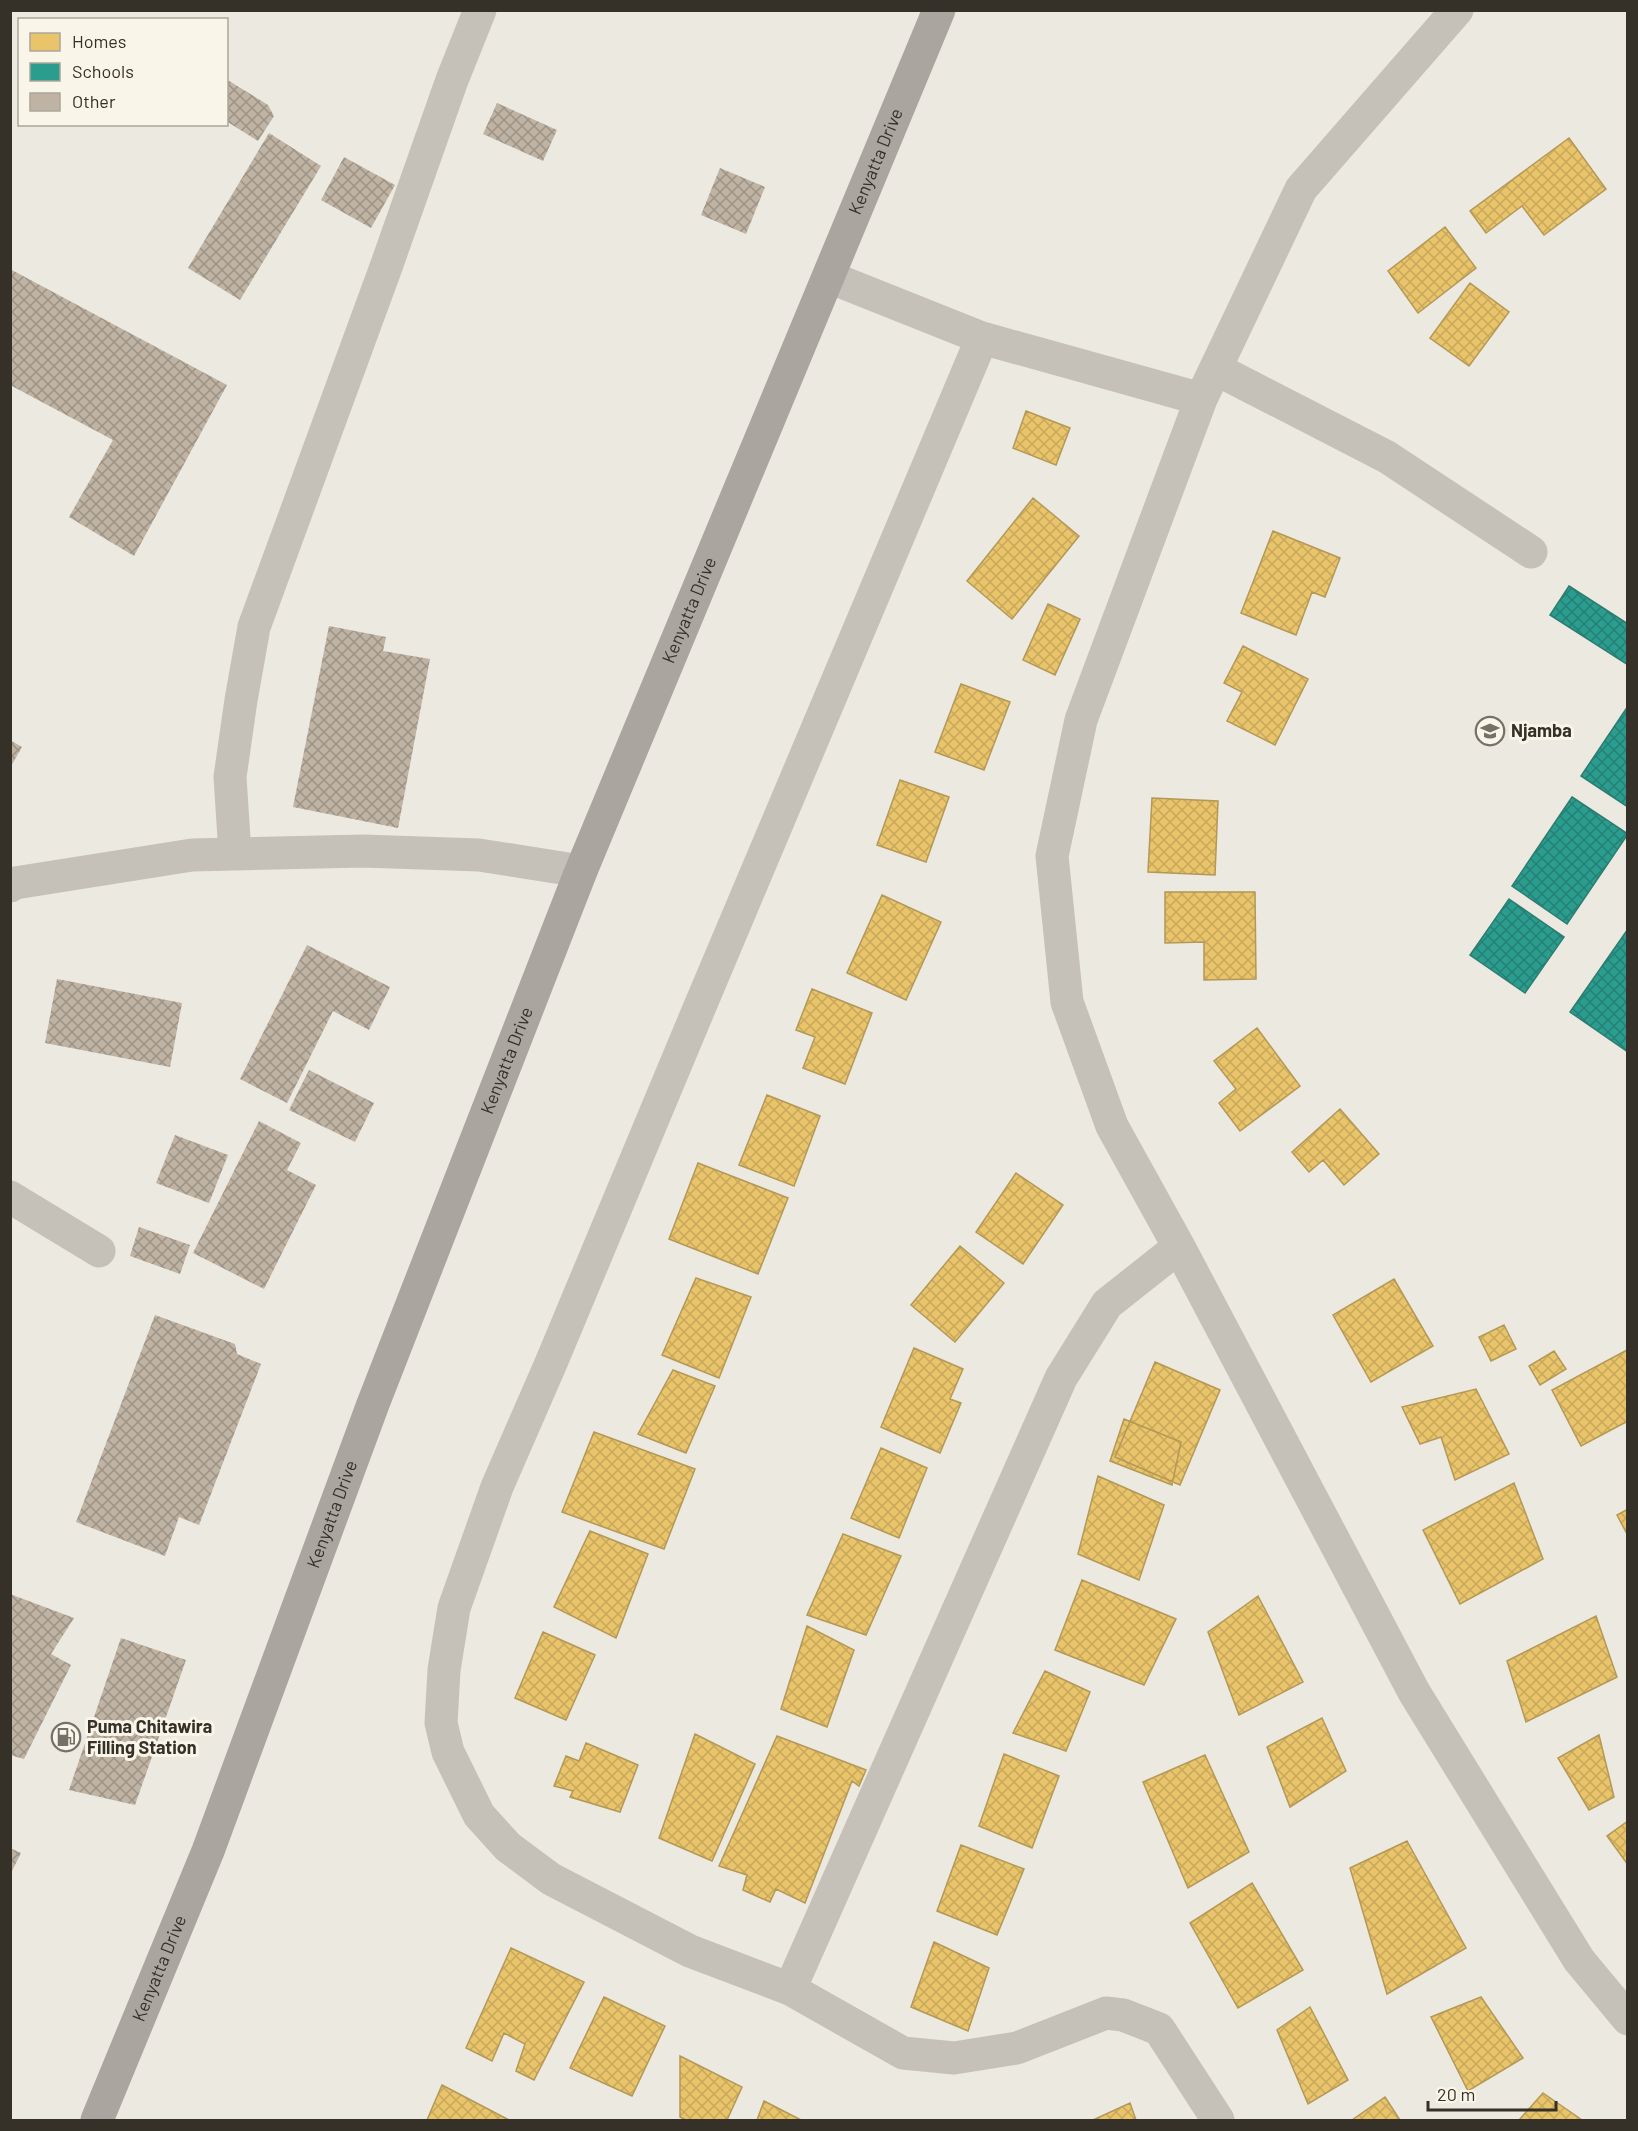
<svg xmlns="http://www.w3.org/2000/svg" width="1638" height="2131" viewBox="0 0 1638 2131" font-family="Barlow,sans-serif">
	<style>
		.homes { fill: url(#homes-cross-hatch); stroke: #b39856; stroke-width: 1.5 }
		.schools { fill: url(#schools-cross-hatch); stroke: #2d7c70; stroke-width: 1.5 }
		.building { fill: url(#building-cross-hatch) }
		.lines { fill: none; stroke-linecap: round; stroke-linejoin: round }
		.minor { stroke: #c5c1b9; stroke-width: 33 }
		.major { stroke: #aaa69f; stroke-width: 33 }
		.labels { text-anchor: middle; stroke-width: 6; stroke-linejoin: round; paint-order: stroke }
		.street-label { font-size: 18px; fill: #353028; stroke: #f9f5e8 }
		.poi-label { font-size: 18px; font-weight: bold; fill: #353028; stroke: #f9f5e8; text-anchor: start }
	</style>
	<defs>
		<pattern id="homes-cross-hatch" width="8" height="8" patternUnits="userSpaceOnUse" patternTransform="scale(1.5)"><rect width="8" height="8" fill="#e9c46a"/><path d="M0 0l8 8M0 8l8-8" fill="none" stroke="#c8a95c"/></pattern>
		<pattern id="schools-cross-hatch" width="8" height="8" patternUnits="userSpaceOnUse" patternTransform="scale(1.5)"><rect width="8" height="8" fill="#2a9d8f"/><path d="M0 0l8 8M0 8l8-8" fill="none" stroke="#258075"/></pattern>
		<pattern id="building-cross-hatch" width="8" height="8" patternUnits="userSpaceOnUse" patternTransform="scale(1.5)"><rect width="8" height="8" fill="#bfb3a3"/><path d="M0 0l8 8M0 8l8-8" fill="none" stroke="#9c9285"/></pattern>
	</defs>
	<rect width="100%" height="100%" fill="#ece9e1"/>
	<!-- homes -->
	<path class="homes" d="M 1569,138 L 1606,189 L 1544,235 L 1522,206 L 1486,233 L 1470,211 Z
		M 1445,227 L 1476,268 L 1418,313 L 1388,271 Z
		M 1470,283 L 1509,312 L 1469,366 L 1430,338 Z
		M 1026,411 L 1070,428 L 1056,465 L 1013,448 Z
		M 1033,498 L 1079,536 L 1012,619 L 967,581 Z
		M 1273,531 L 1340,558 L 1325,597 L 1312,592 L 1296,635 L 1241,613 Z
		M 1048,604 L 1080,619 L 1055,675 L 1023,660 Z
		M 1243,646 L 1308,679 L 1275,745 L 1227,721 L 1242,692 L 1224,683 Z
		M 961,684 L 1010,702 L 984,770 L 935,752 Z
		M 900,780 L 949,797 L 926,862 L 877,845 Z
		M 1152,798 L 1218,801 L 1215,875 L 1148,872 Z
		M 1165,892 L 1255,892 L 1256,979 L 1204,980 L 1204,942 L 1165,943 Z
		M 882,895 L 941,922 L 906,1000 L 847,973 Z
		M 812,989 L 872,1013 L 845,1084 L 803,1068 L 815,1037 L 796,1030 Z
		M 1257,1028 L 1300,1086 L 1240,1131 L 1219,1103 L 1236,1089 L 1214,1061 Z
		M 767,1095 L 820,1116 L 794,1186 L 739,1165 Z
		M 1340,1109 L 1379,1154 L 1344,1185 L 1323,1160 L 1309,1172 L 1292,1152 Z
		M 698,1163 L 788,1198 L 758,1274 L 669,1239 Z
		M 1016,1173 L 1063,1205 L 1023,1264 L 976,1232 Z
		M 960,1246 L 1004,1283 L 955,1342 L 911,1305 Z
		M 696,1278 L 751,1297 L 719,1378 L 662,1355 Z
		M 1394,1279 L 1433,1346 L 1371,1382 L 1333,1315 Z
		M 1504,1325 L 1516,1349 L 1491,1361 L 1479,1337 Z
		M 914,1348 L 963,1369 L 950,1399 L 961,1403 L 940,1453 L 881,1427 Z
		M 1627,1350 L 1628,1421 L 1581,1446 L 1552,1390 Z
		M 1554,1351 L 1566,1369 L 1540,1385 L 1529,1366 Z
		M 1155,1362 L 1220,1390 L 1180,1485 L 1115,1457 Z
		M 673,1370 L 715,1386 L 686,1453 L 638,1434 Z
		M 1476,1389 L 1509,1454 L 1455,1480 L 1441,1437 L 1420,1444 L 1402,1407 Z
		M 1124,1419 L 1181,1442 L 1172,1485 L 1110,1461 Z
		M 594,1432 L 695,1469 L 664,1549 L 562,1512 Z
		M 881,1448 L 927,1468 L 899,1538 L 851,1518 Z
		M 1098,1476 L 1164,1505 L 1139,1580 L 1078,1554 Z
		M 1514,1483 L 1543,1559 L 1460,1604 L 1423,1530 Z
		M 1628,1509 L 1628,1536 L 1617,1515 Z
		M 590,1531 L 648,1554 L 616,1638 L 554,1607 Z
		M 843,1534 L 901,1556 L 866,1635 L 807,1615 Z
		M 1082,1580 L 1176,1619 L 1144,1685 L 1055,1650 Z
		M 1258,1596 L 1303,1682 L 1239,1715 L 1208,1632 Z
		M 1596,1616 L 1617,1677 L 1526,1722 L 1507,1661 Z
		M 807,1626 L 854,1650 L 827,1727 L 781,1709 Z
		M 543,1632 L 595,1655 L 566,1720 L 515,1698 Z
		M 1045,1671 L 1090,1692 L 1066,1751 L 1013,1733 Z
		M 1322,1718 L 1346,1771 L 1290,1807 L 1267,1747 Z
		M 695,1734 L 755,1764 L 712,1861 L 659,1838 Z
		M 1599,1735 L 1614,1797 L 1589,1810 L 1558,1758 Z
		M 777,1736 L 866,1770 L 859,1786 L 852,1781 L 805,1903 L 776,1889 L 770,1902 L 743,1890 L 747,1875 L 719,1866 Z
		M 586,1743 L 638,1765 L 620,1812 L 570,1797 L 573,1791 L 554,1786 L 566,1756 L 579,1761 Z
		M 1004,1754 L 1059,1776 L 1032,1848 L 979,1826 Z
		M 1205,1755 L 1249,1852 L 1188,1888 L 1143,1782 Z
		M 1628,1821 L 1628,1865 L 1607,1836 Z
		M 1407,1841 L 1466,1948 L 1387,1994 L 1350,1868 Z
		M 961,1845 L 1024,1869 L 997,1935 L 937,1911 Z
		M 1252,1883 L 1303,1970 L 1238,2008 L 1190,1923 Z
		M 934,1942 L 989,1968 L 968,2031 L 911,2007 Z
		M 511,1948 L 584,1982 L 534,2080 L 516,2071 L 525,2044 L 504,2033 L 492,2061 L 466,2048 Z
		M 604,1997 L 665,2026 L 632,2096 L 570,2068 Z
		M 1481,1997 L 1523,2058 L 1468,2091 L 1431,2017 Z
		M 1310,2007 L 1348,2080 L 1308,2104 L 1277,2030 Z
		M 680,2056 L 742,2087 L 727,2120 L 686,2120 L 680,2117 Z
		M 442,2085 L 509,2120 L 427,2120 Z
		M 1543,2093 L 1582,2120 L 1519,2120 Z
		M 1385,2097 L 1400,2120 L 1352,2120 Z
		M 764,2101 L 801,2120 L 757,2120 Z
		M 1130,2103 L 1136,2120 L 1093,2120 Z"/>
	<!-- schools -->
	<path class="schools" d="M 1569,586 L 1628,624 L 1628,665 L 1550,615 Z
		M 1628,706 L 1628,807 L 1581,776 Z
		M 1572,797 L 1628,834 L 1567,924 L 1512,886 Z
		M 1509,899 L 1564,937 L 1525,993 L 1470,955 Z
		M 1628,929 L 1628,1052 L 1570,1012 Z"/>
	<!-- building -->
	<path class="building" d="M 226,79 L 268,105 L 274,116 L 258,141 L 226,121 Z
		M 497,103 L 557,130 L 543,161 L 483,134 Z
		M 269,133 L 321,166 L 240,300 L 188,268 Z
		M 344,157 L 395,185 L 371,228 L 321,200 Z
		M 720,168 L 765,187 L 746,234 L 701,215 Z
		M 10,269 L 227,385 L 134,556 L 69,517 L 113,440 L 10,385 Z
		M 329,626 L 386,637 L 383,651 L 430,659 L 398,828 L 293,807 Z
		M 10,740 L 22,747 L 10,768 Z
		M 307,945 L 390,987 L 369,1030 L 333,1011 L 287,1103 L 240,1079 Z
		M 57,979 L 182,1003 L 170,1067 L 45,1043 Z
		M 309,1070 L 374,1103 L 355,1142 L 289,1110 Z
		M 259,1121 L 301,1143 L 287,1170 L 316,1185 L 264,1289 L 193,1253 Z
		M 175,1135 L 228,1155 L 209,1203 L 156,1183 Z
		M 139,1227 L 190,1245 L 180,1274 L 130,1256 Z
		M 155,1315 L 235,1344 L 237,1354 L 261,1364 L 199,1525 L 179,1517 L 165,1556 L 76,1522 Z
		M 10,1594 L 74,1618 L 51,1654 L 71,1665 L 24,1759 L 10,1755 Z
		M 121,1638 L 186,1660 L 135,1805 L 69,1790 Z
		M 10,1848 L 21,1853 L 10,1875 Z"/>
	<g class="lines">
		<!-- minor -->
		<path class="minor" d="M 1457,10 L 1301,189 L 1201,399 L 1081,720 L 1052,856 L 1067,1002 L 1112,1126 L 1179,1247 L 1414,1692 L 1579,1960 L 1628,2019
			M 829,277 L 982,338 L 1201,399
			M 982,338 L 698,1011 L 551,1363 L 497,1487 L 454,1608 L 444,1670 L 441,1723 L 448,1752 L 479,1815 L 508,1847 L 551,1879 L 690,1951 L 790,1989 L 903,2053 L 954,2058 L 1017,2048 L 1106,2013 L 1123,2015 L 1159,2029 L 1218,2120
			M 1216,369 L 1387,457 L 1531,552
			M 235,854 L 230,777 L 241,700 L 254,627 L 386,267 L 452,80 L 480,10
			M 10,886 L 15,883 L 192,855 L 363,851 L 479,855 L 581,871
			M 10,1197 L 99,1251
			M 790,1989 L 1061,1378 L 1107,1304 L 1179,1247"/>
		<!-- major -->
		<path class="major" id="s1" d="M 97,2120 L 208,1851 L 373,1404 L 581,871 L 939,10"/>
	</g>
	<!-- icons -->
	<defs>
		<g id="school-ring" transform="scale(1.5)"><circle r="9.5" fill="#f9f5e8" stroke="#757169" stroke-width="1.5"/><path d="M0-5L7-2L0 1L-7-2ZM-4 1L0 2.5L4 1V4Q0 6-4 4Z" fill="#757169"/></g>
		<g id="fuel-ring" transform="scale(1.5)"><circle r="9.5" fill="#f9f5e8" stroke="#757169" stroke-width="1.5"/><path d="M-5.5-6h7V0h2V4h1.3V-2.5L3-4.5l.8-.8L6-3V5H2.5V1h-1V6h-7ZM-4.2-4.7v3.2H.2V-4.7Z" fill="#757169"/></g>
	</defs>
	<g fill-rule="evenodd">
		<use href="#school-ring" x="1490" y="731"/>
		<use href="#fuel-ring" x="66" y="1737"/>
	</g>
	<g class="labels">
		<!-- street labels -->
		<g class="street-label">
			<text dy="6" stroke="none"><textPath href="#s1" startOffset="2108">Kenyatta Drive</textPath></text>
			<text dy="6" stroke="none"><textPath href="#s1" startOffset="1622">Kenyatta Drive</textPath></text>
			<text dy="6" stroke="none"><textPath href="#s1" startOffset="1136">Kenyatta Drive</textPath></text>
			<text dy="6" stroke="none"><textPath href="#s1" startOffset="650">Kenyatta Drive</textPath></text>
			<text dy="6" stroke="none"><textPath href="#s1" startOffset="164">Kenyatta Drive</textPath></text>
		</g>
		<!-- poi labels -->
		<g class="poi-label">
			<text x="1511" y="737">Njamba</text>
			<text x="87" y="1733">Puma Chitawira<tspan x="87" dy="21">Filling Station</tspan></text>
		</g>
	</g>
	<!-- border -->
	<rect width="1638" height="2131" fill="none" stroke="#353028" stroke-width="24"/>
	<!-- legend -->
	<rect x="18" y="18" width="210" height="108" fill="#f9f5e8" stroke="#aba69b" stroke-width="1.5"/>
	<rect x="30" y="33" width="30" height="18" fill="#e9c46a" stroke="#aba69b" stroke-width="1.5"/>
	<text x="72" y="48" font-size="18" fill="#353028">Homes</text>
	<rect x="30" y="63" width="30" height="18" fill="#2a9d8f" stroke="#aba69b" stroke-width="1.5"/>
	<text x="72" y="78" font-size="18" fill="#353028">Schools</text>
	<rect x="30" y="93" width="30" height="18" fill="#bfb3a3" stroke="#aba69b" stroke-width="1.5"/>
	<text x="72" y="108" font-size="18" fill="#353028">Other</text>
	<!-- scale -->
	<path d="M1428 2101v9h128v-9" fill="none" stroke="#353028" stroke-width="3"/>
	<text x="1437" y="2101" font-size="18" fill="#353028" stroke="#f9f5e8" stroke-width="4.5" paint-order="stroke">20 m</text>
</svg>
